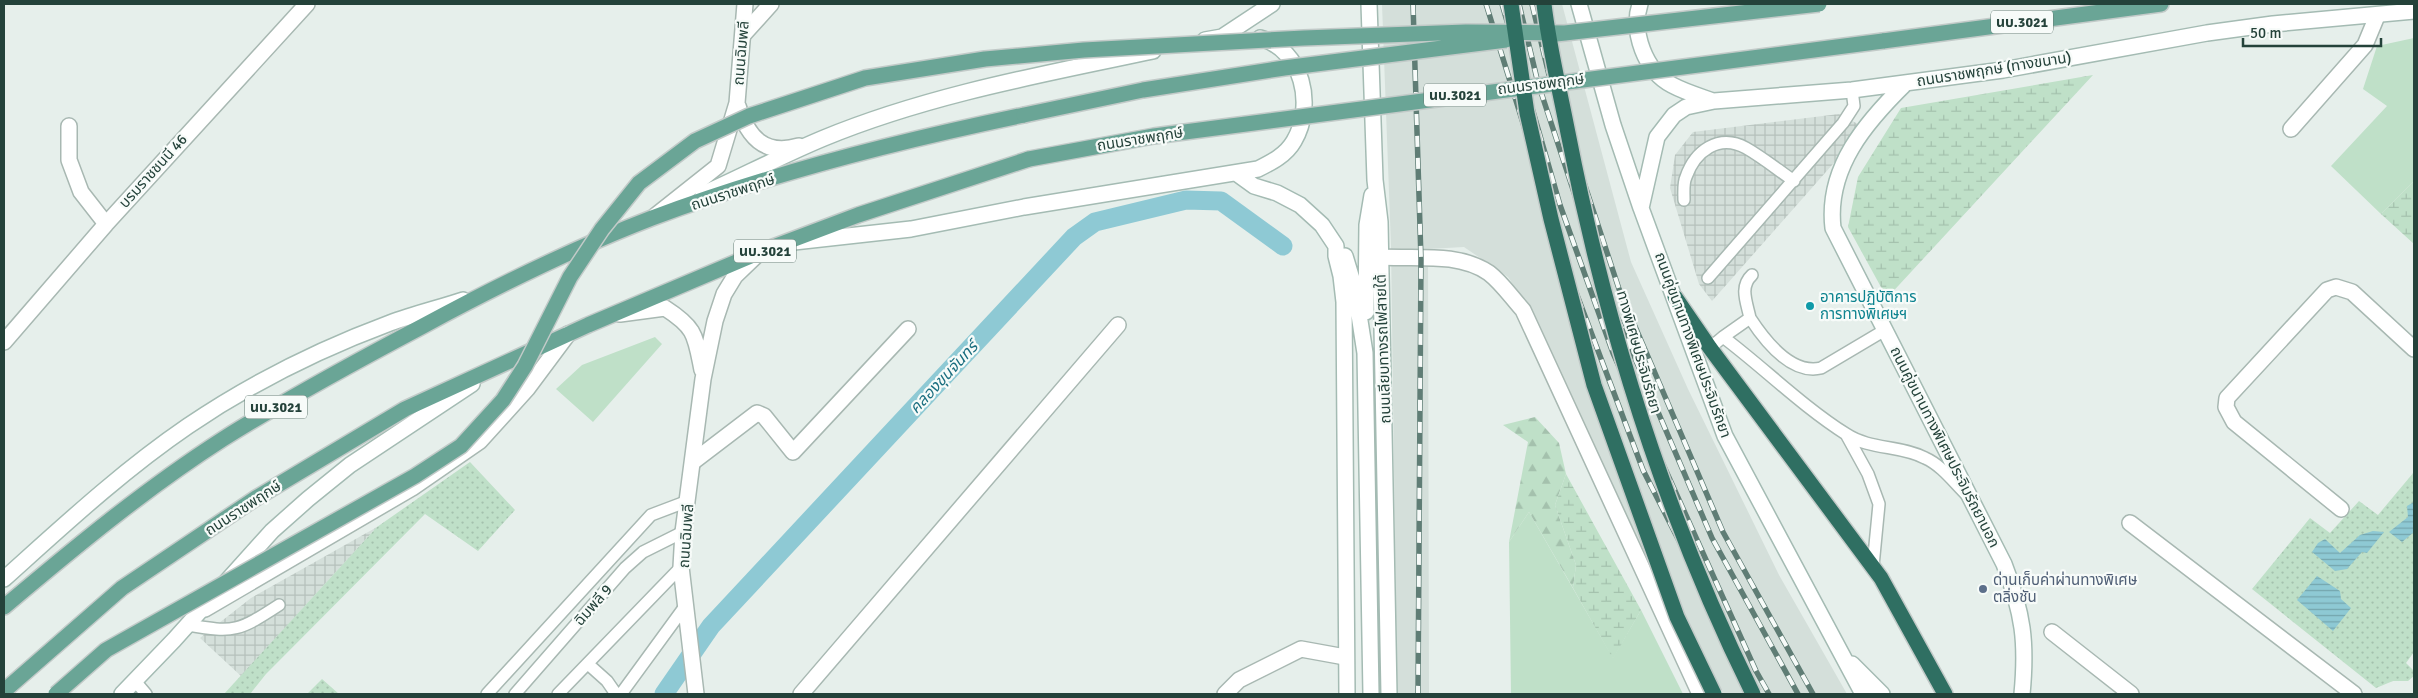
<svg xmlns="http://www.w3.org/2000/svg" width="2418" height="698" viewBox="0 0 2418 698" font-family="Signika,'Noto Sans Thai',sans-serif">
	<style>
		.built { fill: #d4dfda }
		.industrial { fill: url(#industrial-grid) }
		.green { fill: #bfe0c8 }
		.forest { fill: url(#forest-firs) }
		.wetland { fill: url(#wetland-marsh) }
		.garden { fill: url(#garden-dots) }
		.water { fill: url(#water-rules) }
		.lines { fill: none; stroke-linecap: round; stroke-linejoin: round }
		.canal { stroke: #8ec9d4; stroke-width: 19 }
		.service-casing { stroke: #a8b8b2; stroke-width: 14 }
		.minor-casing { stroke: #a8b8b2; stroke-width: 18 }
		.tertiary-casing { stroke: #a8b8b2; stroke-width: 18 }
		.secondary-casing { stroke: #a4bbb3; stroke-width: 18 }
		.primary-casing { stroke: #c2cac8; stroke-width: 18 }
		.motorway-casing { stroke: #c2cac8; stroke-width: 18 }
		.service { stroke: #fff; stroke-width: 11 }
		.minor { stroke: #fff; stroke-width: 15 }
		.tertiary { stroke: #fff; stroke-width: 15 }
		.secondary { stroke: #fff; stroke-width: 15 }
		.primary { stroke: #6aa596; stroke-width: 15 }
		.motorway { stroke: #2f6f62; stroke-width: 15 }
		.rail-casing { stroke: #5f7d75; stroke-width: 5.5 }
		.rail { stroke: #f7fbf9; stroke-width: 4; stroke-dasharray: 11; stroke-linecap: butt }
		.primary-bridge-casing { stroke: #c2cac8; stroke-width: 18; stroke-linecap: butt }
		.motorway-bridge-casing { stroke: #c2cac8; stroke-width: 18; stroke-linecap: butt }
		.primary-bridge { stroke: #6aa596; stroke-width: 15 }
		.motorway-bridge { stroke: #2f6f62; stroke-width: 15 }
		.culture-dot { fill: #0f9aa8; stroke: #f7fbf9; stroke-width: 2 }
		.service-dot { fill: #5c6f8a; stroke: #f7fbf9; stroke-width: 2 }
		.labels { text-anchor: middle; stroke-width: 4.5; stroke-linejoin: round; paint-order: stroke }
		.shield { fill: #f7fbf9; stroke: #637a73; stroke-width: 1 }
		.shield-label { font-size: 14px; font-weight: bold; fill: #24423a }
		.street-label { font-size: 15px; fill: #24423a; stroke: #f7fbf9 }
		.culture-label { font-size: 15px; fill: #0d838f; stroke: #f7fbf9; text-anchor: start }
		.service-label { font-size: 15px; fill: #4e5e75; stroke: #f7fbf9; text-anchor: start }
		.water-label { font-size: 16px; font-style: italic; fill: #1c6f80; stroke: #f7fbf9 }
	</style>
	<defs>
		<pattern id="industrial-grid" width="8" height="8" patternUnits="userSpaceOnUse" patternTransform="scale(1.25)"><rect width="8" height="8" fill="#d4dfda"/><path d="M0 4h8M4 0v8" fill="none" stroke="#b6c1bc"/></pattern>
		<pattern id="forest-firs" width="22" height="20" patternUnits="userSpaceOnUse" patternTransform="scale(1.25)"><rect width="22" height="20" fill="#bfe0c8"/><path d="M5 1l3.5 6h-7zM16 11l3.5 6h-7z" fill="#a4c1ad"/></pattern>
		<pattern id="wetland-marsh" width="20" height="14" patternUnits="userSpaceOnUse" patternTransform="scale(1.25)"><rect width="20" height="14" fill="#bfe0c8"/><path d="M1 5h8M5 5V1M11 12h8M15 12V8" fill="none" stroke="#a4c1ad"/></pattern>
		<pattern id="garden-dots" width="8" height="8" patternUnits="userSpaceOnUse" patternTransform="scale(1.25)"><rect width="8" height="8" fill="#bfe0c8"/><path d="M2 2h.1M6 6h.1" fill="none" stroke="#a4c1ad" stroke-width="1.8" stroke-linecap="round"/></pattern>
		<pattern id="water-rules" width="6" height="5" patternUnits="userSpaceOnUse" patternTransform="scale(1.25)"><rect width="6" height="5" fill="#8ec9d4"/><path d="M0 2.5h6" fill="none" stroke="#74a5ad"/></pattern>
	</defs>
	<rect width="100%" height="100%" fill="#e6efeb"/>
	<!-- built -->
	<path class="built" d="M 1382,4 L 1562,4 L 1631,262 L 1688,389 L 1779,575 L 1847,694 L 1709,694 L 1532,312 L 1508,277 L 1464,247 L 1428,249 L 1429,694 L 1397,694 L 1391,246 Z"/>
	<!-- industrial -->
	<path class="industrial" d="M 1839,114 L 1858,124 L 1840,156 L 1712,301 L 1699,284 L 1670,188 L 1675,155 L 1693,132 Z
		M 377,527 L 241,676 L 200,638 L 251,598 Z"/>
	<!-- green -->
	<path class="green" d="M 2414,38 L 2414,181 L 2381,214 L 2331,166 L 2387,106 L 2363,89 L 2377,46 Z
		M 655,337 L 662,344 L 593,422 L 556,389 L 582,365 Z
		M 1529,512 L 1613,658 L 1641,610 L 1683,694 L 1511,694 L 1509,542 Z"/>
	<!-- forest -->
	<path class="forest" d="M 1535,417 L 1559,443 L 1566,474 L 1555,505 L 1576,565 L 1573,588 L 1529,512 L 1509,542 L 1528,442 L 1503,425 Z"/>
	<!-- wetland -->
	<path class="wetland" d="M 2093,75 L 1887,298 L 1848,227 L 1858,177 L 1901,108 Z
		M 2414,181 L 2414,244 L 2381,214 Z
		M 1566,474 L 1641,610 L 1613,659 L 1573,588 L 1576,565 L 1555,505 Z"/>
	<!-- garden -->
	<path class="garden" d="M 470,462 L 515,510 L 478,551 L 425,514 L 266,674 L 250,694 L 224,694 L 377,527 Z
		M 2414,472 L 2414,652 L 2406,663 L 2414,671 L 2414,676 L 2408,681 L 2393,681 L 2376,688 L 2252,589 L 2310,518 L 2330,533 L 2359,501 L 2378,515 Z
		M 322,679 L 339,694 L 307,694 Z"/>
	<!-- water -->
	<path class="water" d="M 2414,502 L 2414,532 L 2402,542 L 2389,532 L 2408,517 L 2407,506 Z
		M 2373,531 L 2384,532 L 2367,553 L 2362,552 L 2347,569 L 2335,571 L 2312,552 L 2318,543 L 2325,539 L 2340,553 L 2360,535 Z
		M 2317,576 L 2340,591 L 2341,599 L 2351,608 L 2333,631 L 2297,600 Z"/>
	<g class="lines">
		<!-- canal -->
		<path class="canal" d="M 664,694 L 711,626 L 1074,237 L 1095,222 L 1186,200 L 1221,201 L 1283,246"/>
		<!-- service casing -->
		<g class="service-casing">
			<path id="service" d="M 1684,200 C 1684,193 1683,183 1686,177 C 1695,151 1719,133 1746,148 C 1762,157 1778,170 1794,181
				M 1708,278 L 1843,123 L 1854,106 L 1852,90
				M 1750,318 C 1747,303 1739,287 1752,275
				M 1723,337 L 1750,318 C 1765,341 1791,375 1821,368 L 1885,330
				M 1710,348 L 1723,337 C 1764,368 1802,406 1846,434 C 1870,450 1900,445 1925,458 C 1941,465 1953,481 1965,493
				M 1846,434 L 1868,474 L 1879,504 L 1873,566
				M 188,625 C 235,633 239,631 279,605
				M 588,664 L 607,681 L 616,694
				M 135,681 L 146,694
				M 487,694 L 651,515 L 688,501
				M 515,694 L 625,568 L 643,552 L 683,532
				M 558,694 L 681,567
				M 621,694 L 686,605"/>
		</g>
		<!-- minor casing -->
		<g class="minor-casing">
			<path id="minor" d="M 743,35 L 771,4
				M 69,126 L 69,160 L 81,192 L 106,224
				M 2291,129 L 2365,45 L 2377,16
				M 1380,257 C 1416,259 1458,252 1489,273 C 1502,283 1512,298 1523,310 L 1700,694
				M 4,342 L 106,224 L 307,4
				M 694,461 L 757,413 L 764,416 L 793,452 L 908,329
				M 2341,509 L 2234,422 L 2226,407 L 2227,398 L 2327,290 L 2336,287 L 2352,292 L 2414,349
				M 2130,523 L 2354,694
				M 205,609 L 412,488 L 480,441 L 527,389 L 568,334
				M 2052,632 L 2131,694
				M 801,694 L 1118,325
				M 1225,694 L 1239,680 L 1301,649 L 1345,657"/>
		</g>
		<!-- tertiary casing -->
		<g class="tertiary-casing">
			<path id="tertiary" d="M 738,106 C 748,138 765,156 799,146
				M 655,216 L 718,166 L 737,103 L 745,4
				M 620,314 L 665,308 C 696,328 695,335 702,370
				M 696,694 L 681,567 L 683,532 L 703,379 L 715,321 L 724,294 L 735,276 L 759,253"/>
		</g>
		<!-- secondary casing -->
		<g class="secondary-casing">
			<path id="secondary" d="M 1369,4 L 1375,180 L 1380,222 L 1389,694
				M 1579,4 L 1613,125 L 1641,208 L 1725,436 L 1863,694
				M 1640,4 C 1631,32 1645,71 1672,85 C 1685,92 1699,96 1713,101
				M 1205,40 L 1222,37 L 1272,4
				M 1906,83 C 1866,122 1826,168 1833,228 L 2004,564 C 2023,613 2027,642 2022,694
				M 1236,173 L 1254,186 L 1277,193 L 1300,205 L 1322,225 L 1336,246 L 1336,256 L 1341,276 L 1344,302 L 1347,694
				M 703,194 C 743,176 783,155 824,138 C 928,95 1044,74 1153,51
				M 1641,208 L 1657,137 L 1674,115 L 1686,107 L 1714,101 L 1852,90 L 2003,70 L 2207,33 L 2273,24 L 2414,11
				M 794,242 L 911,229 L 1024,207 L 1258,169 C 1272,162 1286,155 1294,141 C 1315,105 1303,50 1260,38
				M 1345,256 L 1355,289 L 1365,353 L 1371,694
				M 1366,312 L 1367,225 L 1372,195
				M 4,579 C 63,526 122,471 188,426 C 250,384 320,349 390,323 C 414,314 439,308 463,300
				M 1852,664 L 1882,694
				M 122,694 L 174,640 L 272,531 L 308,499 L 350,465 L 472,384"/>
		</g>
		<!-- primary casing -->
		<g class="primary-casing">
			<path id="primary" d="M 1883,41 L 2161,4
				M 4,607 C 74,548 145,489 223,439 C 288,398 355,362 423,326 C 497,286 574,248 652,218 C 772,173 898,141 1024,115
				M 4,691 L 122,588 L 256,498 L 405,409 L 588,325 L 760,252 L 858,215 L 1029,159"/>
		</g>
		<!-- motorway casing -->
		<g class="motorway-casing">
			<path id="motorway" d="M 1675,297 L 1710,348 L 1881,578 L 1945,694"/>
		</g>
		<!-- service -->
		<use href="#service" class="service"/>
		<!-- minor -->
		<use href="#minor" class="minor"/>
		<!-- tertiary -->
		<use href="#tertiary" class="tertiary"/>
		<!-- secondary -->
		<use href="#secondary" class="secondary"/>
		<!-- primary -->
		<use href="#primary" class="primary"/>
		<!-- motorway -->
		<use href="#motorway" class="motorway"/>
		<!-- rail casing -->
		<g class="rail-casing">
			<path id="rail" d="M 1413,4 L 1421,259 L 1418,694
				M 1486,4 L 1574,287 L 1643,470 L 1757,694
				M 1502,4 L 1560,205 L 1613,353 L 1756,671 L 1769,694
				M 1519,4 L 1538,83 L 1607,293 L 1712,538 L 1798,694
				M 1532,4 L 1550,79 L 1619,289 L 1723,532 L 1813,694"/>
		</g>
		<!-- rail -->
		<use href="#rail" class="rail"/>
		<!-- primary-bridge casing -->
		<g class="primary-bridge-casing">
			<path id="primary-bridge" d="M 1556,34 L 1819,4
				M 1024,115 L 1143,90 L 1284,68 L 1506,40
				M 1029,159 L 1154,136 L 1883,41
				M 56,694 L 106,650 L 415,476 L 461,446 L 503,400 L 525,366 L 570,277 L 602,229 L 639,183 L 695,141 L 749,116 L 865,78 L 985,59 L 1084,50 L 1304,38 L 1466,32 L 1566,33"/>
		</g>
		<!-- motorway-bridge casing -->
		<g class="motorway-bridge-casing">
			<path id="motorway-bridge" d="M 1511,4 L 1527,113 L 1551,219 L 1594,385 L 1677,617 L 1714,694
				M 1544,4 C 1549,47 1560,91 1568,133 C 1606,328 1665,516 1753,694"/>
		</g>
		<!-- primary-bridge -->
		<use href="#primary-bridge" class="primary-bridge"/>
		<!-- motorway-bridge -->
		<use href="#motorway-bridge" class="motorway-bridge"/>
	</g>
	<!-- markers -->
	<circle class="culture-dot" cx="1810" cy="306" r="5"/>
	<circle class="service-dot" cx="1983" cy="589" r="5"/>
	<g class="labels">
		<!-- shield labels -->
		<g class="shield">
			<rect x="1991" y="10.5" width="62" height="23" rx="4"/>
			<rect x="1424" y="83.5" width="62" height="23" rx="4"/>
			<rect x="734" y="239.5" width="62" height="23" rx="4"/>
			<rect x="245" y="395.5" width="62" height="23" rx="4"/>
		</g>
		<g class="shield-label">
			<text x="2022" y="27">นบ.3021</text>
			<text x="1455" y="100">นบ.3021</text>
			<text x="765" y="256">นบ.3021</text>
			<text x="276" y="412">นบ.3021</text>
		</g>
		<!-- street labels -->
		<g class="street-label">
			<text transform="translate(741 53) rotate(-85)" y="5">ถนนฉิมพลี</text>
			<text transform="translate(1994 69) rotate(-9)" y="5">ถนนราชพฤกษ์ (ทางขนาน)</text>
			<text transform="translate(1541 84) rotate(-7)" y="5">ถนนราชพฤกษ์</text>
			<text transform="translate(1140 139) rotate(-9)" y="5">ถนนราชพฤกษ์</text>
			<text transform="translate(153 171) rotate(-48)" y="5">บรมราชชนนี 46</text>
			<text transform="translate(733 192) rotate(-18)" y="5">ถนนราชพฤกษ์</text>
			<text transform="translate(1693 345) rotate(70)" y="5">ถนนคู่ขนานทางพิเศษประจิมรัถยา</text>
			<text transform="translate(1383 349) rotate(-92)" y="5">ถนนเลียบทางรถไฟสายใต้</text>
			<text transform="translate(1639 352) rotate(74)" y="5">ทางพิเศษประจิมรัถยา</text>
			<text transform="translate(1945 447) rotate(63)" y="5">ถนนคู่ขนานทางพิเศษประจิมรัถยานอก</text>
			<text transform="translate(243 508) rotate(-33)" y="5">ถนนราชพฤกษ์</text>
			<text transform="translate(686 536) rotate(-86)" y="5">ถนนฉิมพลี</text>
			<text transform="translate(593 605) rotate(-49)" y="5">ฉิมพลี 9</text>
		</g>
		<!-- culture labels -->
		<g class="culture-label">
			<text x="1820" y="302">อาคารปฏิบัติการ<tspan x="1820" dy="17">การทางพิเศษฯ</tspan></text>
		</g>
		<!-- service labels -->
		<g class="service-label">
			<text x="1993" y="585">ด่านเก็บค่าผ่านทางพิเศษ<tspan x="1993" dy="17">ตลิ่งชัน</tspan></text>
		</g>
		<!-- water labels -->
		<g class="water-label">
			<text transform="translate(943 377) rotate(-47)" y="6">คลองขุนจันทร์</text>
		</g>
	</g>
	<!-- border -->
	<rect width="2418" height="698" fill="none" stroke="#24423a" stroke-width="10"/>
	<!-- scale -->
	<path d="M2243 38v8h138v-8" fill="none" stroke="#24423a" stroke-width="2.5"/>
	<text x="2250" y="38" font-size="15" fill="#24423a" stroke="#f7fbf9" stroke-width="4" paint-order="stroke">50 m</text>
</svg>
